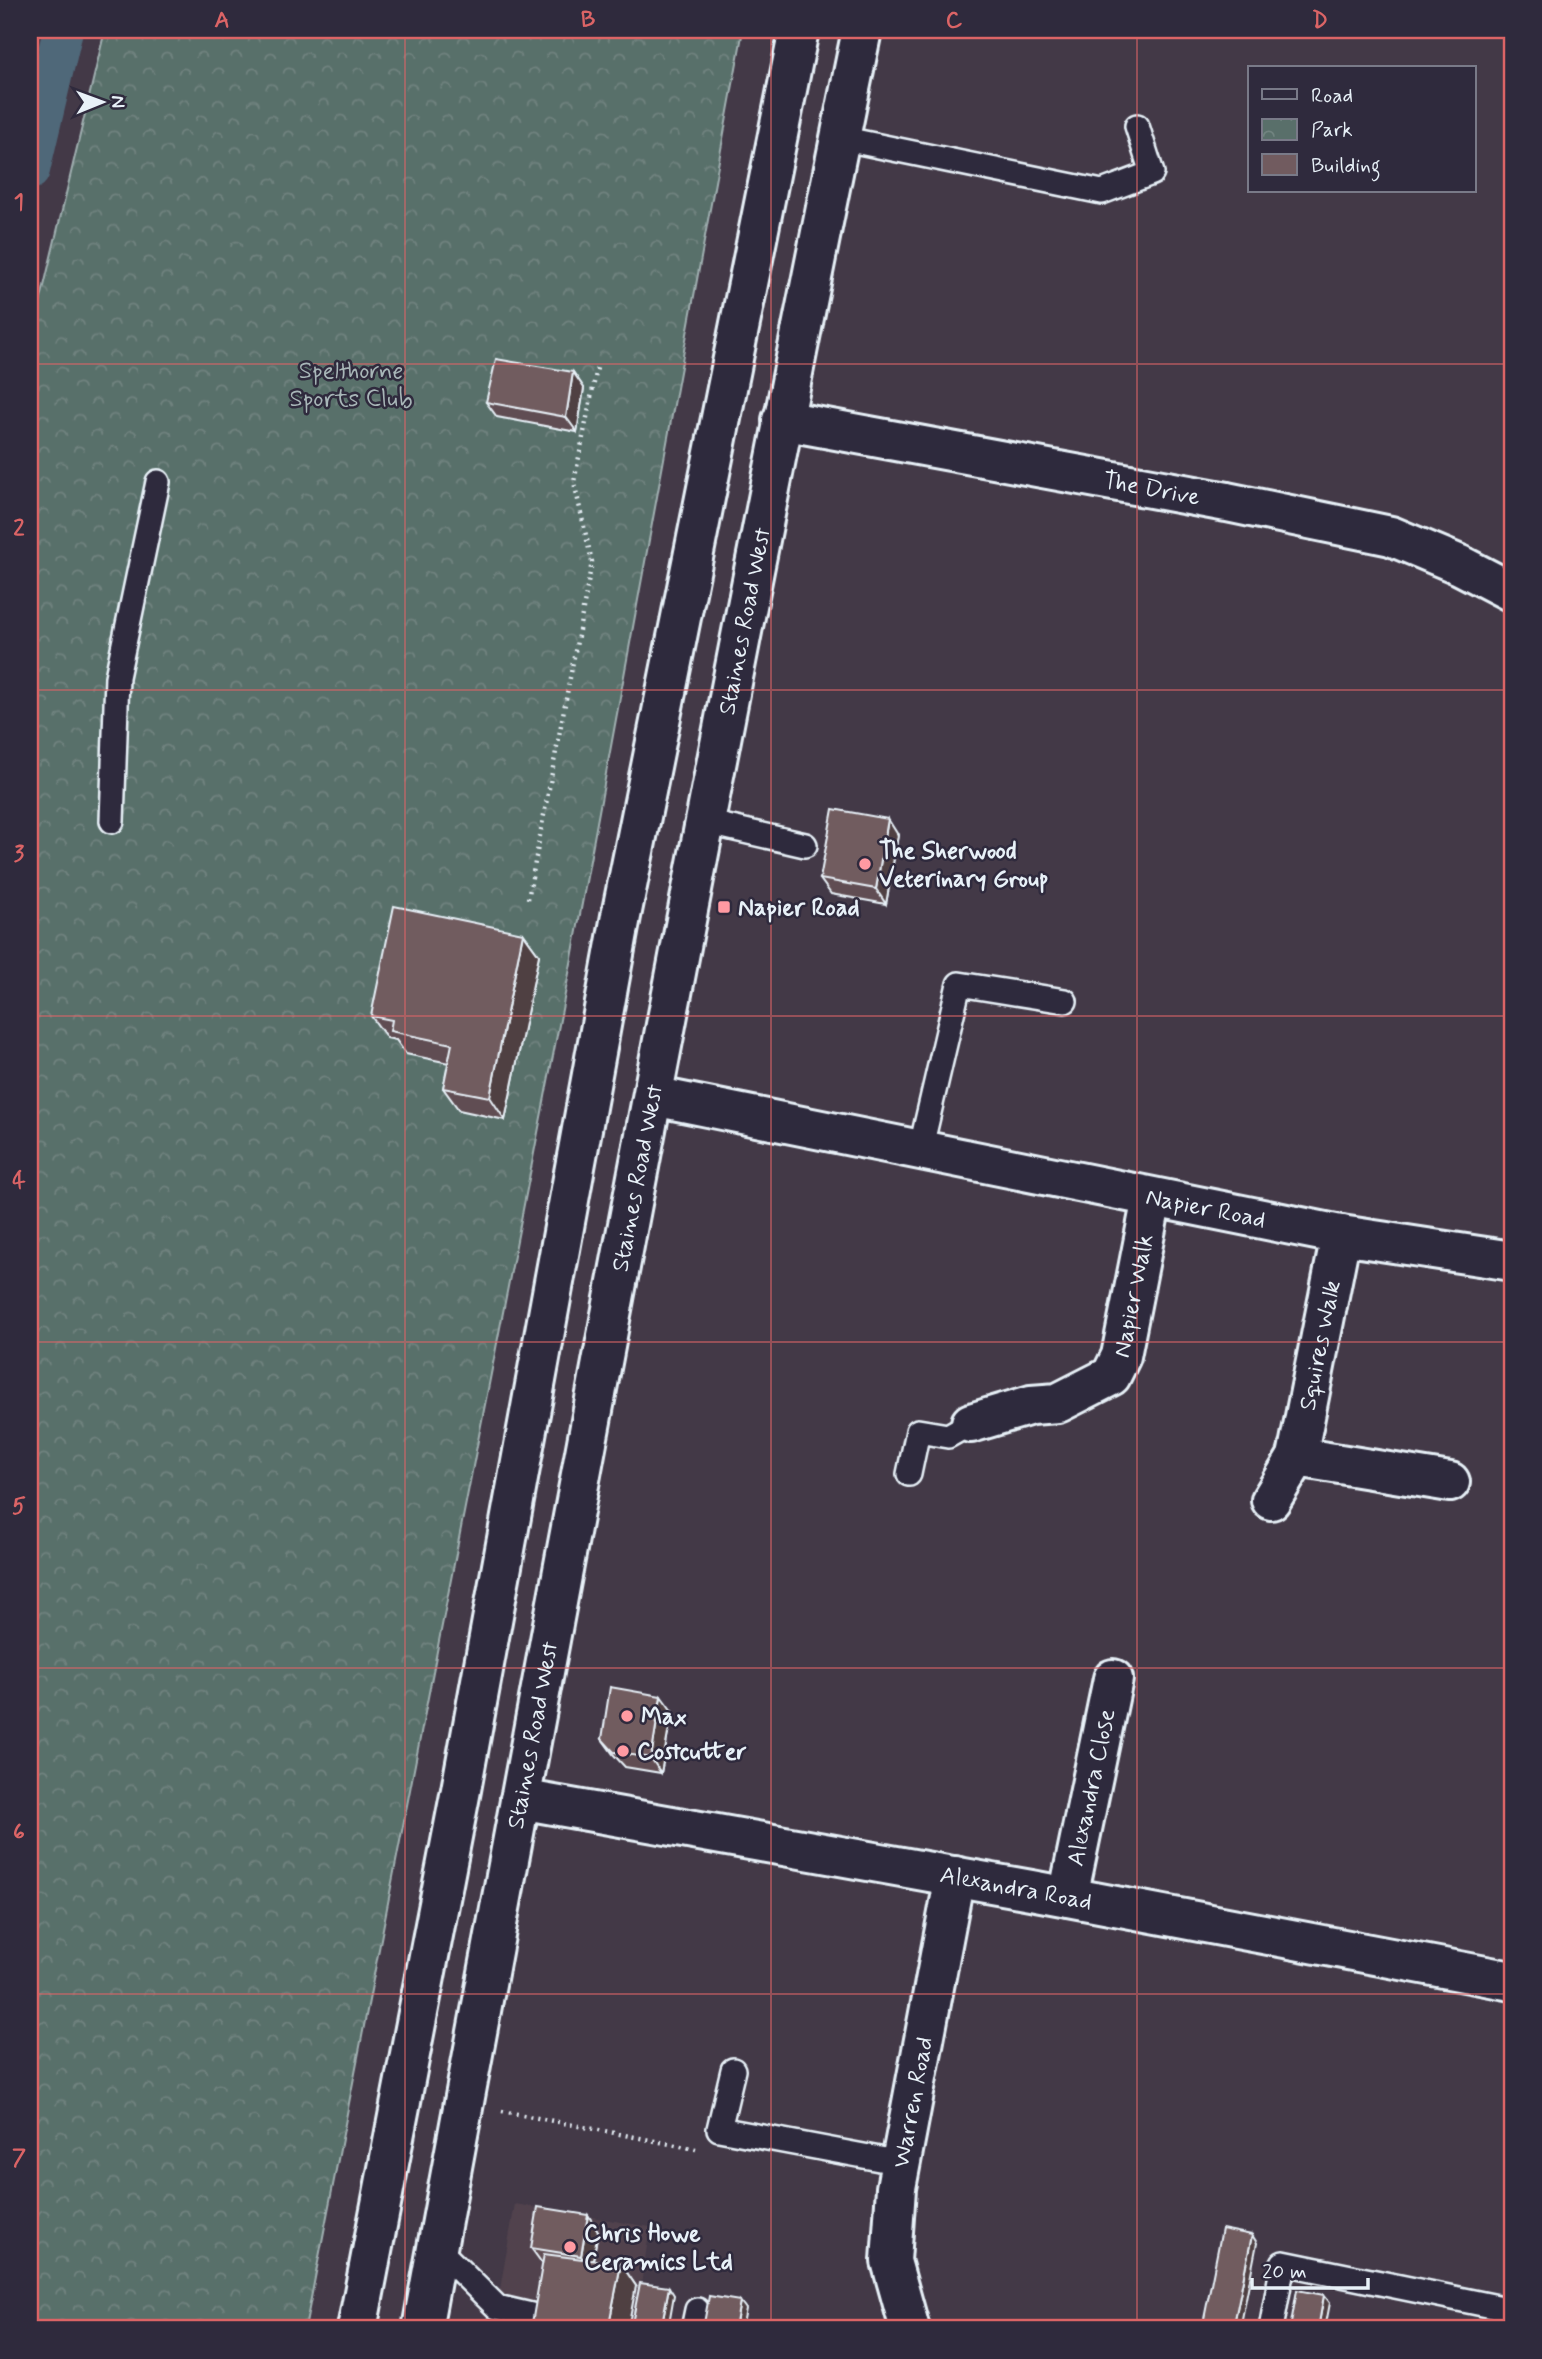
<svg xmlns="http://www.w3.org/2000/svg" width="1542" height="2359" viewBox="0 0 1542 2359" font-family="Mynerve,sans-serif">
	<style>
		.built { fill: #51434e }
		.park { fill: url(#park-crowns); stroke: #a0b0b1; stroke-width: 2 }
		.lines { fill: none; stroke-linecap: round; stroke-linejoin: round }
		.canal { stroke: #4f6779; stroke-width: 40 }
		.lane-casing { stroke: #e8f1f8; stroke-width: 28 }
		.street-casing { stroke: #e8f1f8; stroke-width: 44 }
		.highway-casing { stroke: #e8f1f8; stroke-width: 44 }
		.path { stroke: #e8f1f8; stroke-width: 4.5; stroke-dasharray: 2 5; stroke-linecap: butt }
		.lane { stroke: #2f2a3d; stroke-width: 23 }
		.street { stroke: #2f2a3d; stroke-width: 38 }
		.highway { stroke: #2f2a3d; stroke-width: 38 }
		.wall { fill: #614e52; stroke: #e8f1f8; stroke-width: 2 }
		.shaded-wall { fill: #4f4042; stroke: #e8f1f8; stroke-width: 2 }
		.building { fill: #715b5f; stroke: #e8f1f8; stroke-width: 2 }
		.grid { fill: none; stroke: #db6466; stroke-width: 2; stroke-opacity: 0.55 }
		.poi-dot { fill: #ff9aa2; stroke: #2f2a3d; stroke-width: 2.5 }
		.labels { text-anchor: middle; stroke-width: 5; stroke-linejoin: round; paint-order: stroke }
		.park-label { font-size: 24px; fill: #a8b6b8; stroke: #2f2a3d }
		.street-label { font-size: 24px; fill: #e8f1f8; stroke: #2f2a3d }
		.poi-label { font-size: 24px; font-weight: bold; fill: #e8f1f8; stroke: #2f2a3d; text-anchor: start }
		.neatline { fill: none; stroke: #db6466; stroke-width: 2.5 }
		.grid-label { font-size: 23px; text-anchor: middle; font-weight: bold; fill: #db6466 }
	</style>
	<defs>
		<pattern id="park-crowns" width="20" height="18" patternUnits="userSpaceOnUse" patternTransform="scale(1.75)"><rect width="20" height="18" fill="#596f6a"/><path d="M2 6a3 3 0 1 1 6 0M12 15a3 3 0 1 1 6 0" fill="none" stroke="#718480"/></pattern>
	</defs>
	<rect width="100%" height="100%" fill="#433947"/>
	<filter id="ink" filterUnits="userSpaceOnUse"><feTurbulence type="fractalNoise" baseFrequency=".0143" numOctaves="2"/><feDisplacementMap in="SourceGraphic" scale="14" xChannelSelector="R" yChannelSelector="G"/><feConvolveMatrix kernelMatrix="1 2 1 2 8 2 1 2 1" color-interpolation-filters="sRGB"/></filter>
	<g filter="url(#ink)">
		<!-- built -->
		<path class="built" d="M 515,2204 L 650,2227 L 634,2329 L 493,2329 Z"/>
		<!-- park -->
		<path class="park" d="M 105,30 L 743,30 L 572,958 L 305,2329 L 30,2329 L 30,345 Z"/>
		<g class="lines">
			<!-- canal -->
			<path class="canal" d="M 30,170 L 63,30"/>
			<!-- lane casing -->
			<g class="lane-casing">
				<path id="lane" d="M 840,138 L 1102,192 L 1152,173 L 1137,126
					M 112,821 L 117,677 L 158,482
					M 705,822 L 805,845
					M 920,1151 L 959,984 L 1065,1001
					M 909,1474 L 918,1431 L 948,1436 L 971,1423
					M 733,2070 L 719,2129 L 901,2163
					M 437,2248 L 497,2307 L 531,2315 L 528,2329
					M 693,2329 L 697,2310
					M 1271,2329 L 1283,2263 L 1512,2310"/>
			</g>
			<!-- street casing -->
			<g class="street-casing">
				<g id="street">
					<path id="s1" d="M 782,420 L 1227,502 L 1391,536 L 1460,565 L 1512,592"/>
					<path id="s2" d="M 653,1096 L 1341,1235 L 1512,1261"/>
					<path id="s3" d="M 971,1423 L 1031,1405 L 1058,1403 L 1111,1376 L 1121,1356 L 1152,1198"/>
					<path id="s4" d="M 1297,1457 L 1341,1235"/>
					<path d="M 1271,1500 L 1297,1457 L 1450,1482"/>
					<path id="s5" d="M 520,1799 L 1031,1890 L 1512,1981"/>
					<path id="s6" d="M 1068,1897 L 1113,1679"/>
					<path id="s7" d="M 910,2329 L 891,2261 L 896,2188 L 955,1876"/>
				</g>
			</g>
			<!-- highway casing -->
			<g class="highway-casing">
				<g id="highway">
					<path d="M 357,2329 L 461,1790 L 621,916 L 799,30"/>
					<path id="s8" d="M 422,2329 C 564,1562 706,794 862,30"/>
				</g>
			</g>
			<!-- path -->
			<path class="path" d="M 528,899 L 592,562 L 574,482 L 597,368
				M 502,2111 L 696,2149"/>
			<!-- lane -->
			<use href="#lane" class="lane"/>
			<!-- street -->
			<use href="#street" class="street"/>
			<!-- highway -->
			<use href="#highway" class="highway"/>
		</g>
		<!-- wall -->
		<path class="wall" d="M 573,372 L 584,388 L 577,432 L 497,417 L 486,402 Z
			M 898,835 L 886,904 L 831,894 L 820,879 Z
			M 523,933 L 539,955 L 505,1120 L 459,1110 L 443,1088 L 449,1063 L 406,1054 L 396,1040 L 387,1038 L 371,1016 Z
			M 672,1711 L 661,1773 L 625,1767 L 613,1754 L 602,1739 Z
			M 588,2215 L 598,2231 L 593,2260 L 621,2264 L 636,2286 L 542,2263 L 531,2248 Z"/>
		<!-- shaded-wall -->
		<path class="shaded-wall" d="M 573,372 L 584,388 L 577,432 L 566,417 Z
			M 888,819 L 898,835 L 886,904 L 876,889 Z
			M 523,933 L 539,955 L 505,1120 L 490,1097 Z
			M 661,1696 L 672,1711 L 661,1773 L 651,1758 Z
			M 588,2215 L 598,2231 L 591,2271 L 581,2256 Z
			M 1252,2235 L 1257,2243 L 1240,2329 L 1233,2329 Z
			M 621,2264 L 636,2286 L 628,2329 L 608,2329 Z
			M 669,2287 L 674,2295 L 668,2329 L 661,2329 Z
			M 1324,2295 L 1330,2303 L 1325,2329 L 1318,2329 Z
			M 740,2301 L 746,2309 L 742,2329 L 735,2329 Z"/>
		<!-- building -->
		<path class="building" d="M 496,359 L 573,372 L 566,417 L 486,402 Z
			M 833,809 L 888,819 L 876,889 L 820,879 Z
			M 394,906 L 523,933 L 490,1097 L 443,1088 L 452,1044 L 390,1031 L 392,1020 L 371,1016 Z
			M 610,1687 L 661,1696 L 651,1758 L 614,1752 L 602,1739 Z
			M 538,2207 L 588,2215 L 581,2256 L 531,2248 Z
			M 1222,2229 L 1252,2235 L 1233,2329 L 1202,2329 Z
			M 544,2254 L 621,2264 L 608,2329 L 531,2329 Z
			M 640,2283 L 669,2287 L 661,2329 L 631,2329 Z
			M 1297,2290 L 1324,2295 L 1318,2329 L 1290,2329 Z
			M 709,2296 L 740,2301 L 735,2329 L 703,2329 Z"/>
	</g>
	<!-- grid -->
	<path class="grid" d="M 405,30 L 405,2329M 771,30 L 771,2329M 1137,30 L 1137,2329M 30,364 L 1512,364M 30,690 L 1512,690M 30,1016 L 1512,1016M 30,1342 L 1512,1342M 30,1668 L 1512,1668M 30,1994 L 1512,1994"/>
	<!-- markers -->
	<g class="poi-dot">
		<circle cx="865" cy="864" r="7"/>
		<rect x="717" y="900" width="14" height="14" rx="3.5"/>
		<circle cx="627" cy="1716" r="7"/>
		<circle cx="623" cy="1751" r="7"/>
		<circle cx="570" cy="2247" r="7"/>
	</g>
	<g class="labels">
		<!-- park labels -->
		<g class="park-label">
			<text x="351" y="378">Spelthorne<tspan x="351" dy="28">Sports Club</tspan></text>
		</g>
		<!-- street labels -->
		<g class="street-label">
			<text dy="8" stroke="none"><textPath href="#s1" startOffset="376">The Drive</textPath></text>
			<text dy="8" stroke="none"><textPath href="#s8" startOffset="1738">Staines Road West</textPath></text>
			<text dy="8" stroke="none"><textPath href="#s8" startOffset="1171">Staines Road West</textPath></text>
			<text dy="8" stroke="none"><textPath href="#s2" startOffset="564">Napier Road</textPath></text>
			<text dy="8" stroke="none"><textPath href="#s3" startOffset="233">Napier Walk</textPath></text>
			<text dy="8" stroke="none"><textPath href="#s4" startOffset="114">Squires Walk</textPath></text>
			<text dy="8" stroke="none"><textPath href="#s8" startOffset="604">Staines Road West</textPath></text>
			<text dy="8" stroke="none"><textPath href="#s6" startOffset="112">Alexandra Close</textPath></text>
			<text dy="8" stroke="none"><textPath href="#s5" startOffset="504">Alexandra Road</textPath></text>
			<text dy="8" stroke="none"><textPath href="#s7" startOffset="231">Warren Road</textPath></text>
		</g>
		<!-- poi labels -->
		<g class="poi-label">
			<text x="879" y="858">The Sherwood<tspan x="879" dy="28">Veterinary Group</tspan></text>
			<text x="738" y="915">Napier Road</text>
			<text x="641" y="1724">Max</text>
			<text x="637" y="1759">Costcutter</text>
			<text x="584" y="2241">Chris Howe<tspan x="584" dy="28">Ceramics Ltd</tspan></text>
		</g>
	</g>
	<!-- margin -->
	<rect width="1542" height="2359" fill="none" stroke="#2f2a3d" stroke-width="77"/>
	<!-- legend -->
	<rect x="1248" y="66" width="228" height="126" fill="#2f2a3d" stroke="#797a88" stroke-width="2"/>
	<rect x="1262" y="89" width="35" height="10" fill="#2f2a3d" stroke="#797a88" stroke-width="2"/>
	<text x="1311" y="102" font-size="21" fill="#e8f1f8">Road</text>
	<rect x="1262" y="119" width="35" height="21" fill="url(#park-crowns)" stroke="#797a88" stroke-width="2"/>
	<text x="1311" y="136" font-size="21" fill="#e8f1f8">Park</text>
	<rect x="1262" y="154" width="35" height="21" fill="#715b5f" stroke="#797a88" stroke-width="2"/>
	<text x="1311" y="172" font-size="21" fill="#e8f1f8">Building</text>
	<!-- north arrow -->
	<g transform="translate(102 102) rotate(89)" stroke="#2f2a3d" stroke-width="5" paint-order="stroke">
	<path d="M0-5L12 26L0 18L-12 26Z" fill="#e8f1f8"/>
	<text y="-10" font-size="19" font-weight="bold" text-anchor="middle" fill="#e8f1f8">N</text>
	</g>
	<!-- scale -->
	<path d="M1252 2278v10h116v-10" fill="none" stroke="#e8f1f8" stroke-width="3.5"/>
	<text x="1262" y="2278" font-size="21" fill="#e8f1f8" stroke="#2f2a3d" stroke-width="5" paint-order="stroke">20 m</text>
	<rect x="38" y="38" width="1466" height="2282" class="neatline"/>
	<g class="grid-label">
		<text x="222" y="27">A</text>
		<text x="588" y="27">B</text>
		<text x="954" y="27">C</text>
		<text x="1320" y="27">D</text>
		<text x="19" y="209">1</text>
		<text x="19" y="535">2</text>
		<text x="19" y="861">3</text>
		<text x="19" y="1187">4</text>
		<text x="19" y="1513">5</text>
		<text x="19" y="1839">6</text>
		<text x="19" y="2165">7</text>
	</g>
</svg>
